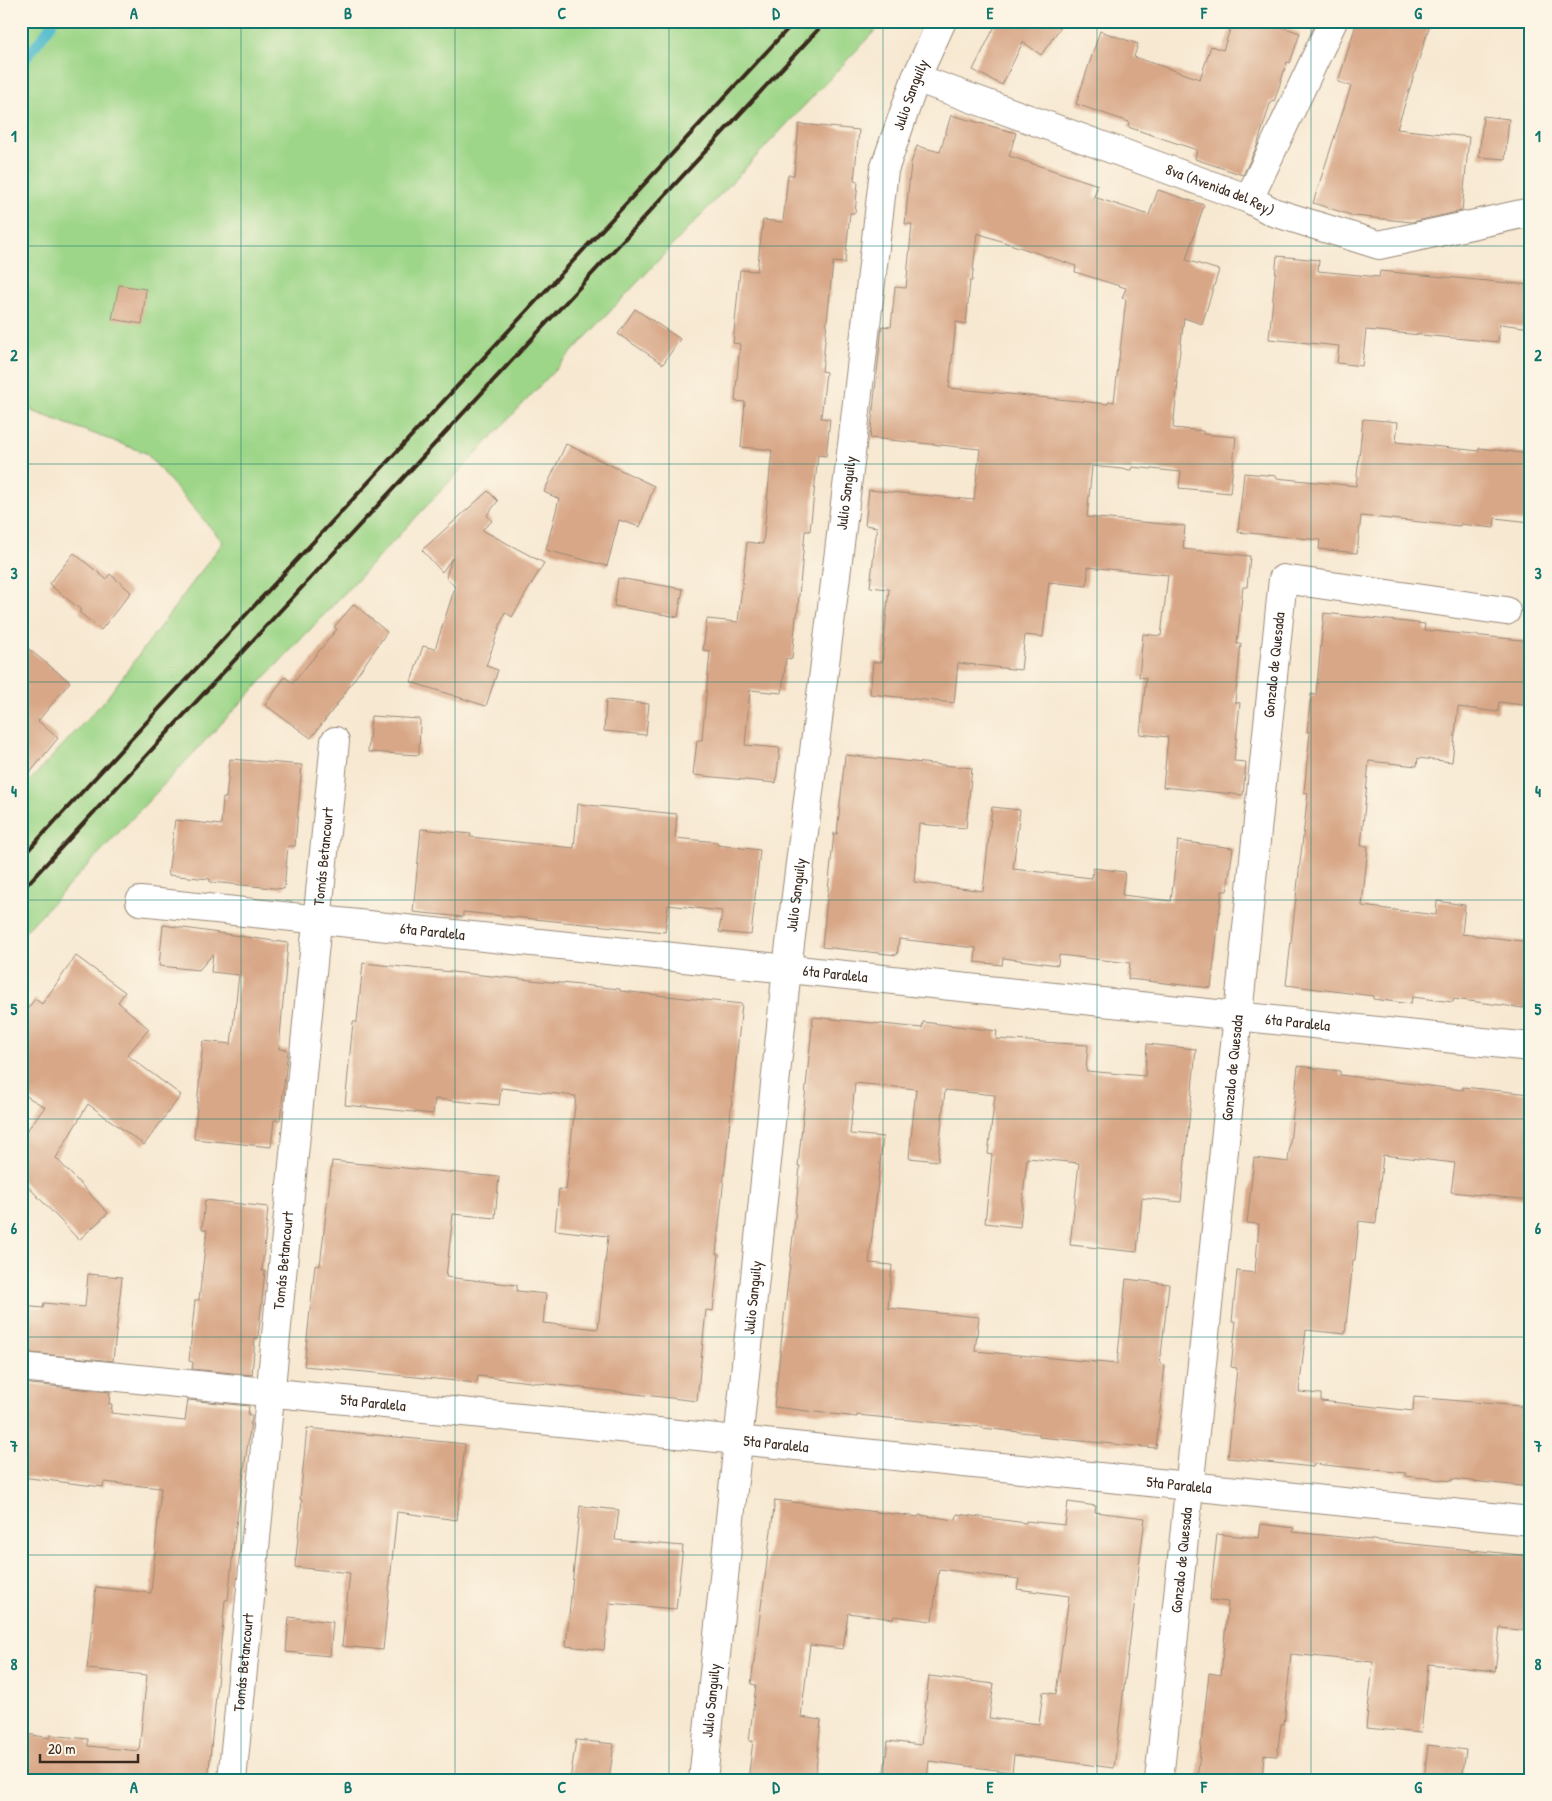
<svg xmlns="http://www.w3.org/2000/svg" width="1552" height="1801" viewBox="0 0 1552 1801" font-family="'Patrick Hand',sans-serif">
	<style>
		.green { fill: #9dd688; stroke: #6c8053 }
		.lines { fill: none; stroke-linecap: round; stroke-linejoin: round }
		.stream { stroke: #51bccd; stroke-width: 10 }
		.building { fill: #d8a787; fill-rule: evenodd }
		.minor-casing { stroke: #998978; stroke-width: 30 }
		.minor { stroke: #fff; stroke-width: 28 }
		.rail { stroke: #3b2a1e; stroke-width: 4 }
		.grid { fill: none; stroke: #0f766e; stroke-width: 1; stroke-opacity: 0.55 }
		.labels { text-anchor: middle; stroke-width: 4.5; stroke-linejoin: round; paint-order: stroke }
		.street-label { font-size: 15px; fill: #3b2a1e; stroke: #fcf5e5 }
		.neatline { fill: none; stroke: #0f766e; stroke-width: 2 }
		.grid-label { font-size: 16px; text-anchor: middle; font-weight: bold; fill: #0f766e }
	</style>
	<rect width="100%" height="100%" fill="#fcf5e5"/>
	<filter id="ink" filterUnits="userSpaceOnUse"><feTurbulence type="fractalNoise" baseFrequency=".02" numOctaves="2"/><feDisplacementMap in="SourceGraphic" scale="10" xChannelSelector="R" yChannelSelector="G"/><feConvolveMatrix kernelMatrix="1 2 1 2 8 2 1 2 1" color-interpolation-filters="sRGB"/></filter>
	<filter id="wash" filterUnits="userSpaceOnUse"><feTurbulence type="fractalNoise" baseFrequency=".0096" numOctaves="4" result="noise"/><feDisplacementMap in="SourceGraphic" scale="20" xChannelSelector="R" yChannelSelector="G"/><feGaussianBlur stdDeviation="1.12" result="paint"/><feColorMatrix in="noise" values="0 0 0 0 0 0 0 0 0 0 0 0 0 0 0 0 0 1.4 0 .05"/><feComposite in="paint" operator="in"/></filter>
	<g filter="url(#wash)">
		<rect width="100%" height="100%" fill="#f7e8d1"/>
		<!-- green -->
		<path class="green" d="M 21,21 L 884,21 L 21,936 L 21,790 L 106,699 L 223,542 L 146,453 L 32,411 L 21,391 Z"/>
		<g class="lines">
			<!-- stream -->
			<path class="stream" d="M 21,65 L 52,24 L 49,21"/>
		</g>
		<g id="blocks">
			<!-- building -->
			<path class="building" d="M 995,21 L 1065,21 L 1041,55 L 1023,42 L 1002,85 L 973,70 L 997,22 Z
				M 1233,21 L 1265,21 L 1300,33 L 1290,63 L 1287,62 L 1274,102 L 1271,101 L 1257,146 L 1243,175 L 1195,159 L 1197,150 L 1128,127 L 1129,122 L 1076,104 L 1100,31 L 1138,44 L 1134,57 L 1200,79 L 1211,46 L 1223,50 Z
				M 1357,21 L 1431,21 L 1397,129 L 1469,137 L 1462,211 L 1412,222 L 1354,216 L 1313,203 L 1351,86 L 1338,82 Z
				M 951,115 L 1016,133 L 1009,156 L 1098,185 L 1094,197 L 1149,215 L 1158,190 L 1204,205 L 1186,260 L 1219,270 L 1202,324 L 1184,318 L 1176,382 L 1178,382 L 1173,428 L 1203,431 L 1203,434 L 1236,437 L 1230,493 L 1179,488 L 1181,472 L 1132,467 L 1131,470 L 1092,466 L 1087,517 L 1185,526 L 1183,549 L 1250,556 L 1247,587 L 1243,587 L 1237,644 L 1241,644 L 1235,702 L 1240,703 L 1234,761 L 1246,762 L 1243,795 L 1163,787 L 1168,737 L 1140,734 L 1146,678 L 1139,677 L 1143,634 L 1161,636 L 1168,575 L 1088,567 L 1087,586 L 1049,582 L 1043,637 L 1025,635 L 1021,670 L 958,663 L 954,703 L 870,694 L 873,662 L 882,662 L 889,589 L 870,587 L 877,527 L 865,525 L 869,490 L 974,500 L 980,449 L 870,438 L 882,326 L 891,327 L 895,287 L 906,288 L 912,224 L 905,224 L 911,163 L 917,146 L 940,152 ZM 977,233 L 1076,266 L 1075,272 L 1126,288 L 1122,298 L 1126,299 L 1114,402 L 1109,401 L 1108,404 L 949,388 L 956,322 L 966,324 L 970,281 L 972,281 Z
				M 1483,116 L 1509,119 L 1505,159 L 1479,157 Z
				M 799,124 L 859,130 L 854,181 L 858,182 L 855,213 L 850,213 L 845,263 L 833,262 L 822,371 L 826,372 L 821,418 L 830,419 L 826,456 L 818,455 L 810,531 L 805,531 L 797,617 L 796,616 L 792,659 L 786,658 L 782,693 L 750,690 L 745,745 L 780,748 L 776,783 L 693,775 L 697,740 L 702,740 L 710,651 L 703,650 L 707,619 L 738,622 L 747,542 L 763,544 L 772,450 L 741,447 L 745,402 L 735,401 L 740,344 L 733,343 L 740,270 L 757,271 L 763,220 L 783,222 L 788,175 L 794,175 Z
				M 1277,256 L 1319,260 L 1318,271 L 1379,277 L 1380,271 L 1531,285 L 1531,328 L 1500,324 L 1498,342 L 1366,330 L 1362,366 L 1337,363 L 1339,346 L 1269,339 Z
				M 119,285 L 146,289 L 142,324 L 112,319 Z
				M 635,309 L 680,339 L 663,364 L 618,334 Z
				M 1363,419 L 1398,422 L 1396,442 L 1479,451 L 1479,448 L 1531,454 L 1531,522 L 1495,518 L 1494,528 L 1460,524 L 1460,526 L 1361,516 L 1357,553 L 1319,549 L 1320,540 L 1238,532 L 1244,473 L 1277,476 L 1276,478 L 1356,486 Z
				M 566,444 L 654,486 L 640,527 L 619,520 L 607,566 L 546,550 L 559,499 L 544,492 Z
				M 488,491 L 498,501 L 487,515 L 492,521 L 482,530 L 544,563 L 512,617 L 505,612 L 486,666 L 498,670 L 486,706 L 411,682 L 423,646 L 435,649 L 455,587 L 446,577 L 452,558 L 442,572 L 422,550 Z
				M 74,553 L 106,579 L 110,574 L 131,592 L 101,630 L 79,612 L 81,610 L 49,584 Z
				M 618,578 L 683,589 L 678,617 L 614,606 Z
				M 354,604 L 387,632 L 335,707 L 311,738 L 265,705 L 285,677 L 293,683 L 337,629 L 334,627 Z
				M 1324,613 L 1425,624 L 1424,630 L 1531,641 L 1531,706 L 1499,702 L 1498,712 L 1458,707 L 1452,762 L 1418,758 L 1417,766 L 1369,761 L 1361,846 L 1368,846 L 1362,906 L 1436,915 L 1437,901 L 1465,905 L 1462,934 L 1531,942 L 1531,1009 L 1454,999 L 1453,1002 L 1412,997 L 1411,1004 L 1373,999 L 1373,996 L 1286,985 L 1308,793 L 1304,792 L 1310,732 L 1307,732 L 1311,694 L 1316,695 Z
				M 21,643 L 70,682 L 38,721 L 58,738 L 21,784 Z
				M 606,700 L 649,704 L 646,735 L 604,731 Z
				M 371,716 L 420,719 L 419,755 L 368,752 Z
				M 845,755 L 972,768 L 966,828 L 919,824 L 914,882 L 983,891 L 992,807 L 1020,810 L 1013,869 L 1092,878 L 1093,868 L 1125,872 L 1122,895 L 1171,901 L 1178,841 L 1233,848 L 1227,891 L 1222,891 L 1211,988 L 1128,979 L 1130,963 L 1059,955 L 1058,965 L 1003,958 L 1002,965 L 975,962 L 976,948 L 899,939 L 897,955 L 822,947 L 834,833 L 837,834 Z
				M 230,759 L 302,765 L 295,846 L 288,846 L 284,889 L 210,882 L 210,879 L 168,875 L 175,820 L 221,825 L 223,798 L 226,798 Z
				M 578,804 L 677,814 L 675,838 L 717,842 L 717,845 L 760,850 L 751,935 L 719,932 L 722,911 L 668,905 L 665,932 L 463,912 L 463,917 L 413,912 L 421,829 L 471,834 L 470,837 L 574,848 Z
				M 163,925 L 288,943 L 279,1049 L 288,1050 L 280,1120 L 274,1120 L 271,1147 L 194,1139 L 203,1041 L 231,1044 L 239,975 L 211,972 L 213,954 L 199,970 L 159,966 Z
				M 76,956 L 125,992 L 118,1002 L 149,1029 L 127,1055 L 181,1095 L 144,1145 L 88,1104 L 56,1158 L 108,1213 L 79,1240 L 21,1179 L 21,1138 L 45,1107 L 21,1093 L 21,1017 L 35,999 L 42,1004 Z
				M 363,963 L 620,989 L 620,991 L 742,1004 L 716,1254 L 719,1254 L 713,1311 L 706,1310 L 697,1401 L 478,1376 L 477,1383 L 304,1366 L 315,1265 L 320,1266 L 332,1161 L 499,1177 L 495,1218 L 453,1214 L 446,1277 L 517,1285 L 517,1291 L 546,1294 L 543,1323 L 598,1329 L 608,1236 L 555,1230 L 559,1189 L 566,1190 L 576,1096 L 501,1088 L 499,1105 L 435,1099 L 433,1114 L 345,1105 L 353,1022 L 357,1022 Z
				M 813,1017 L 922,1028 L 923,1022 L 997,1031 L 996,1039 L 1088,1045 L 1086,1071 L 1145,1076 L 1147,1044 L 1196,1049 L 1181,1202 L 1142,1198 L 1137,1252 L 1070,1245 L 1079,1163 L 1027,1158 L 1020,1227 L 985,1223 L 992,1155 L 988,1154 L 995,1095 L 945,1090 L 938,1161 L 909,1158 L 916,1089 L 855,1083 L 850,1134 L 883,1137 L 869,1263 L 892,1265 L 888,1308 L 979,1317 L 975,1351 L 1117,1364 L 1126,1279 L 1169,1284 L 1160,1364 L 1165,1365 L 1156,1448 L 1039,1437 L 1039,1434 L 982,1428 L 982,1427 L 857,1415 L 857,1417 L 774,1407 L 795,1218 L 800,1166 L 798,1166 Z
				M 1298,1066 L 1340,1071 L 1340,1075 L 1463,1090 L 1463,1087 L 1531,1094 L 1531,1200 L 1451,1192 L 1455,1163 L 1383,1155 L 1376,1223 L 1359,1221 L 1355,1260 L 1353,1260 L 1345,1334 L 1306,1330 L 1299,1392 L 1321,1394 L 1321,1401 L 1413,1411 L 1414,1397 L 1531,1407 L 1531,1487 L 1452,1479 L 1452,1481 L 1406,1476 L 1406,1473 L 1314,1464 L 1313,1467 L 1228,1458 L 1237,1368 L 1231,1367 L 1236,1322 L 1232,1322 L 1237,1271 L 1255,1273 L 1259,1224 L 1247,1223 L 1254,1158 L 1288,1162 Z
				M 205,1200 L 268,1207 L 262,1271 L 265,1271 L 258,1338 L 255,1338 L 252,1375 L 192,1369 L 193,1362 L 189,1361 L 195,1300 L 199,1300 L 207,1230 L 202,1229 Z
				M 88,1274 L 122,1277 L 113,1361 L 21,1352 L 21,1306 L 43,1308 L 44,1303 L 85,1307 Z
				M 21,1383 L 110,1392 L 109,1404 L 112,1404 L 111,1413 L 185,1421 L 188,1400 L 249,1406 L 248,1415 L 252,1415 L 235,1532 L 228,1600 L 225,1600 L 208,1780 L 21,1780 L 21,1733 L 50,1738 L 50,1735 L 88,1739 L 88,1746 L 139,1751 L 147,1675 L 87,1669 L 96,1587 L 151,1593 L 161,1488 L 104,1482 L 103,1487 L 21,1477 Z
				M 307,1428 L 465,1444 L 457,1520 L 397,1512 L 383,1650 L 342,1646 L 350,1573 L 295,1567 L 302,1500 L 300,1499 Z
				M 775,1500 L 919,1517 L 919,1515 L 956,1520 L 957,1514 L 1026,1523 L 1026,1521 L 1065,1525 L 1068,1502 L 1096,1506 L 1095,1512 L 1145,1518 L 1114,1768 L 1014,1755 L 1012,1772 L 929,1761 L 927,1780 L 883,1780 L 888,1741 L 921,1745 L 929,1676 L 994,1684 L 989,1718 L 1039,1724 L 1043,1692 L 1056,1694 L 1069,1596 L 1017,1589 L 1019,1579 L 939,1569 L 932,1621 L 894,1616 L 893,1619 L 848,1613 L 843,1649 L 810,1645 L 801,1717 L 821,1720 L 815,1780 L 748,1780 L 753,1741 L 749,1741 L 756,1685 L 751,1684 Z
				M 580,1506 L 619,1510 L 615,1540 L 683,1546 L 676,1609 L 609,1603 L 604,1650 L 566,1646 Z
				M 1261,1524 L 1294,1528 L 1293,1532 L 1531,1556 L 1531,1631 L 1500,1628 L 1495,1671 L 1428,1664 L 1421,1733 L 1366,1728 L 1373,1662 L 1291,1654 L 1284,1724 L 1281,1724 L 1277,1756 L 1264,1755 L 1262,1780 L 1197,1780 L 1209,1673 L 1221,1675 L 1228,1602 L 1210,1600 L 1217,1534 L 1259,1538 Z
				M 289,1617 L 333,1622 L 330,1656 L 286,1652 Z
				M 576,1740 L 614,1744 L 609,1780 L 570,1780 Z
				M 1428,1745 L 1466,1750 L 1462,1780 L 1424,1780 Z"/>
		</g>
	</g>
	<g filter="url(#ink)">
		<use href="#blocks" fill-opacity="0" stroke="#998978" stroke-width="1"/>
		<g class="lines">
			<!-- minor casing -->
			<g class="minor-casing">
				<g id="minor">
					<path id="s1" d="M 916,78 L 1249,199 L 1273,212 L 1379,245 L 1531,212"/>
					<path d="M 1249,199 L 1333,21"/>
					<path id="s2" d="M 140,901 L 1531,1047"/>
					<path id="s3" d="M 21,1367 L 1531,1521"/>
					<path id="s4" d="M 232,1780 L 335,741"/>
					<path id="s5" d="M 703,1780 L 787,968 L 849,471 L 884,170 L 916,78 L 942,21"/>
					<path id="s6" d="M 1159,1780 L 1283,579 L 1506,611"/>
				</g>
			</g>
			<!-- minor -->
			<use href="#minor" class="minor"/>
			<!-- rail -->
			<path class="rail" d="M 21,858 L 795,21
				M 21,891 L 826,21"/>
		</g>
	</g>
	<!-- grid -->
	<path class="grid" d="M 241,21 L 241,1780M 455,21 L 455,1780M 669,21 L 669,1780M 883,21 L 883,1780M 1097,21 L 1097,1780M 1311,21 L 1311,1780M 21,246 L 1531,246M 21,464 L 1531,464M 21,682 L 1531,682M 21,900 L 1531,900M 21,1119 L 1531,1119M 21,1337 L 1531,1337M 21,1555 L 1531,1555"/>
	<g class="labels">
		<!-- street labels -->
		<g class="street-label">
			<text dy="5" stroke="none"><textPath href="#s5" startOffset="1700">Julio Sanguily</textPath></text>
			<text dy="5" stroke="none"><textPath href="#s1" startOffset="324">8va (Avenida del Rey)</textPath></text>
			<text dy="5" stroke="none"><textPath href="#s5" startOffset="1295">Julio Sanguily</textPath></text>
			<text dy="5" stroke="none"><textPath href="#s6" startOffset="1121">Gonzalo de Quesada</textPath></text>
			<text dy="5" stroke="none"><textPath href="#s4" startOffset="928">Tomás Betancourt</textPath></text>
			<text dy="5" stroke="none"><textPath href="#s5" startOffset="890">Julio Sanguily</textPath></text>
			<text dy="5" stroke="none"><textPath href="#s2" startOffset="294">6ta Paralela</textPath></text>
			<text dy="5" stroke="none"><textPath href="#s2" startOffset="699">6ta Paralela</textPath></text>
			<text dy="5" stroke="none"><textPath href="#s2" startOffset="1164">6ta Paralela</textPath></text>
			<text dy="5" stroke="none"><textPath href="#s6" startOffset="716">Gonzalo de Quesada</textPath></text>
			<text dy="5" stroke="none"><textPath href="#s4" startOffset="522">Tomás Betancourt</textPath></text>
			<text dy="5" stroke="none"><textPath href="#s5" startOffset="485">Julio Sanguily</textPath></text>
			<text dy="5" stroke="none"><textPath href="#s3" startOffset="354">5ta Paralela</textPath></text>
			<text dy="5" stroke="none"><textPath href="#s3" startOffset="759">5ta Paralela</textPath></text>
			<text dy="5" stroke="none"><textPath href="#s3" startOffset="1164">5ta Paralela</textPath></text>
			<text dy="5" stroke="none"><textPath href="#s6" startOffset="221">Gonzalo de Quesada</textPath></text>
			<text dy="5" stroke="none"><textPath href="#s4" startOffset="118">Tomás Betancourt</textPath></text>
			<text dy="5" stroke="none"><textPath href="#s5" startOffset="80">Julio Sanguily</textPath></text>
		</g>
	</g>
	<!-- margin -->
	<rect width="1552" height="1801" fill="none" stroke="#fcf5e5" stroke-width="55"/>
	<!-- scale -->
	<path d="M40 1754v8h98v-8" fill="none" stroke="#3b2a1e" stroke-width="2.5"/>
	<text x="48" y="1754" font-size="15" fill="#3b2a1e" stroke="#fcf5e5" stroke-width="4" paint-order="stroke">20 m</text>
	<rect x="28" y="28" width="1496" height="1746" class="neatline"/>
	<g class="grid-label">
		<text x="134" y="19">A</text>
		<text x="348" y="19">B</text>
		<text x="562" y="19">C</text>
		<text x="776" y="19">D</text>
		<text x="990" y="19">E</text>
		<text x="1204" y="19">F</text>
		<text x="1418" y="19">G</text>
		<text x="14" y="142">1</text>
		<text x="1538" y="142">1</text>
		<text x="14" y="361">2</text>
		<text x="1538" y="361">2</text>
		<text x="14" y="579">3</text>
		<text x="1538" y="579">3</text>
		<text x="14" y="797">4</text>
		<text x="1538" y="797">4</text>
		<text x="14" y="1015">5</text>
		<text x="1538" y="1015">5</text>
		<text x="14" y="1234">6</text>
		<text x="1538" y="1234">6</text>
		<text x="14" y="1452">7</text>
		<text x="1538" y="1452">7</text>
		<text x="14" y="1670">8</text>
		<text x="1538" y="1670">8</text>
		<text x="134" y="1793">A</text>
		<text x="348" y="1793">B</text>
		<text x="562" y="1793">C</text>
		<text x="776" y="1793">D</text>
		<text x="990" y="1793">E</text>
		<text x="1204" y="1793">F</text>
		<text x="1418" y="1793">G</text>
	</g>
</svg>
